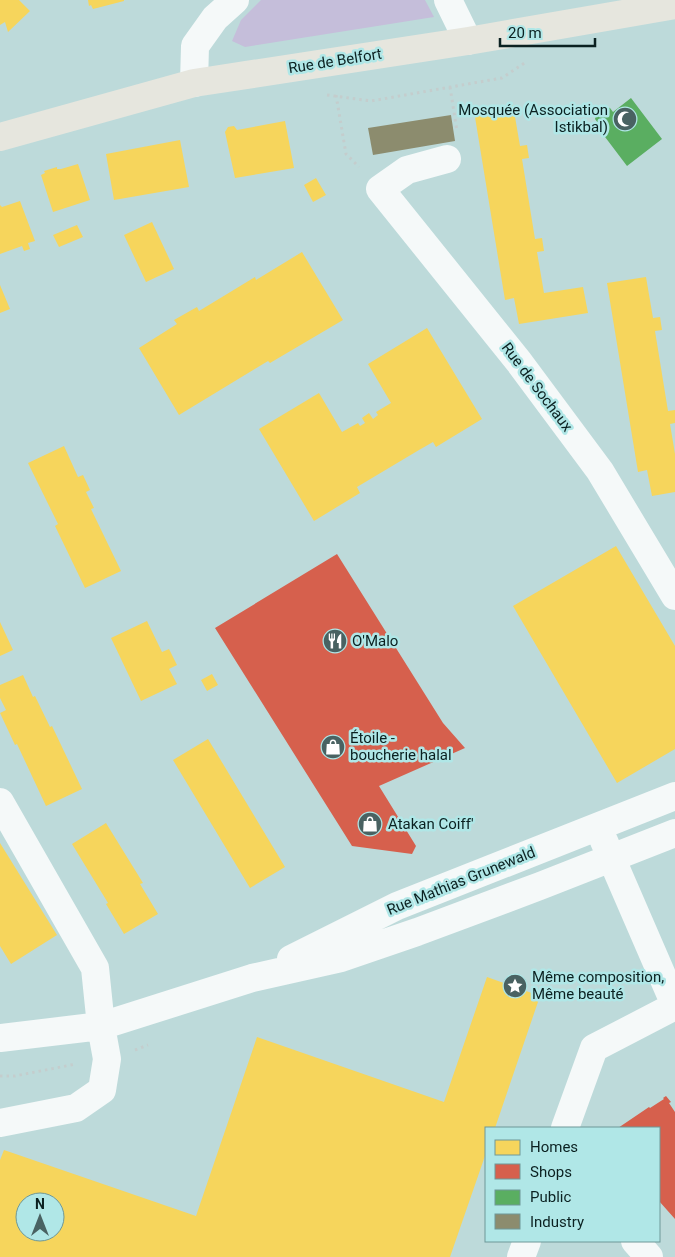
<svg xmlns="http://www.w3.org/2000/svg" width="675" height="1257" viewBox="0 0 675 1257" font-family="Roboto,sans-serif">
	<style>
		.green { fill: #c5beda }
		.homes { fill: #f6d55c; fill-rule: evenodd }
		.shops { fill: #d6604d }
		.public { fill: #5aae61 }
		.industry { fill: #8c8c6e }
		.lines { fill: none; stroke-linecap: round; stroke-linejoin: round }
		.path { stroke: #c4cdcd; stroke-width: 3; stroke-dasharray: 2.5 4; stroke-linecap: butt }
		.minor { stroke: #f5f9f9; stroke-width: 28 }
		.major { stroke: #e6e6de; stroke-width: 28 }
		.labels { text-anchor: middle; stroke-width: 5; stroke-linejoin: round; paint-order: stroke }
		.street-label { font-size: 15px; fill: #0b2121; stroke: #b0e7e7 }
		.poi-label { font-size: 15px; fill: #0b2121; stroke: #b0e7e7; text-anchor: start }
	</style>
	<rect width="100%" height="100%" fill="#bddada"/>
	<!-- green -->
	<path class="green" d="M 261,0 L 425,0 L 434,17 L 245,47 L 232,41 L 241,20 Z"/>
	<!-- homes -->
	<path class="homes" d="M 0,0 L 19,0 L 30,11 L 8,32 L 5,22 L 0,25 Z
		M 88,0 L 124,0 L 124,1 L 93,9 L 91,5 L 89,6 Z
		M 513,105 L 520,146 L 527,145 L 529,158 L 522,159 L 535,239 L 542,238 L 544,251 L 537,252 L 544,293 L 583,287 L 588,313 L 519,324 L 514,298 L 505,300 L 474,111 Z
		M 285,121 L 294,168 L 235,178 L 225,132 L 228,127 L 234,126 L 237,130 Z
		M 180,140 L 189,187 L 114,200 L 106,154 Z
		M 78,164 L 90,200 L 53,212 L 41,175 L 45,173 L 44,171 L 57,167 L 57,169 L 61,169 Z
		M 316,178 L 326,195 L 313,202 L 304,185 Z
		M 20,201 L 35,241 L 28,243 L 30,249 L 24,251 L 22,246 L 0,254 L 0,205 L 2,207 Z
		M 152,222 L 174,269 L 146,282 L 124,235 Z
		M 77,225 L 83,237 L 59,247 L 53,235 Z
		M 302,252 L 343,320 L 270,363 L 268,361 L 179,415 L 139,348 L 177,324 L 174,320 L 197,307 L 199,311 L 255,277 L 256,280 Z
		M 646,277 L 653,318 L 660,317 L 662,330 L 655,331 L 668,411 L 675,410 L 675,423 L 670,424 L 675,454 L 675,492 L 652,496 L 647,470 L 638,472 L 607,283 Z
		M 0,285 L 10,309 L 0,313 Z
		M 427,328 L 482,419 L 436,447 L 433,442 L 419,450 L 357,487 L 360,493 L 314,521 L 259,429 L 319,393 L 342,432 L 358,423 L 360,426 L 365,423 L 362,418 L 369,413 L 373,419 L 378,415 L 376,412 L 391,403 L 368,364 Z
		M 64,446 L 78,477 L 83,475 L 90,490 L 86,492 L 94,508 L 91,509 L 121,571 L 85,588 L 55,526 L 58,524 L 28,463 Z
		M 616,546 L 675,646 L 675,749 L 617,783 L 513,606 Z
		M 147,621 L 162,652 L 169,649 L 177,665 L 169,669 L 177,684 L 141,701 L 111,638 Z
		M 0,622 L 13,650 L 0,656 Z
		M 212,674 L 218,685 L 207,691 L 201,680 Z
		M 23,675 L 33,697 L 35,696 L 50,727 L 52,726 L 82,789 L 46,806 L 17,744 L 15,745 L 0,713 L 6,710 L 0,698 L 0,685 Z
		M 208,739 L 285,867 L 250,888 L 173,760 Z
		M 106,823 L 143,883 L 140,884 L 158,914 L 124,934 L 106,904 L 108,903 L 72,844 Z
		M 0,843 L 57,935 L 11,964 L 0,946 Z
		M 487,977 L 540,996 L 495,1128 L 486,1128 L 486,1153 L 450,1257 L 0,1257 L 0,1160 L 4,1150 L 196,1216 L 257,1037 L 444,1102 ZM 25,1202 L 55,1202 L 55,1232 L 25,1232 Z"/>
	<!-- shops -->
	<path class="shops" d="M 337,554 L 443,723 L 465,748 L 379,786 L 416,846 L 412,854 L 352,846 L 215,628 Z
		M 666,1096 L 671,1102 L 669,1103 L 675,1112 L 675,1219 L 659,1201 L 659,1128 L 618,1128 L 649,1107 L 650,1108 L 664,1099 L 663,1098 Z"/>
	<!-- public -->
	<path class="public" d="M 631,98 L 662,139 L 627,166 L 596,125 L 598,123 L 595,119 L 596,115 L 606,107 L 610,108 L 613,112 Z"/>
	<!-- industry -->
	<path class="industry" d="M 451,115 L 455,141 L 373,155 L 368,128 Z"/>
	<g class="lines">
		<!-- path -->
		<path class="path" d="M 450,87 L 457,131
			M 327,95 L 371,101 L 502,78 L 526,62
			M 336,95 L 346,154 L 359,167
			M 135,1050 L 148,1045
			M 0,1076 L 15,1076 L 76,1064"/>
		<!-- minor -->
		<path class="minor" d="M 448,0 L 468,41
			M 194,83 L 195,46 L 215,18 L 235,0
			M 447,159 L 407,170 L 380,189 L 519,362 L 600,471 L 675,596
			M 0,802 L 95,968 L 101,1026 L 107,1059 L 102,1090 L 76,1108 L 0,1123
			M 604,841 L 675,1005
			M 291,959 L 397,906 L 675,796
			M 0,1038 L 101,1026 L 252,978 L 341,958 L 417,932 L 540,886 L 675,833
			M 565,1128 L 594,1048 L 675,1006
			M 635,1241 L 649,1257
			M 521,1257 L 527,1241"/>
		<!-- major -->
		<path class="major" d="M 0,137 L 194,83 L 468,41 L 675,5"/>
	</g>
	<!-- icons -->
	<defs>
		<g id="mosque-disc" transform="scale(1.25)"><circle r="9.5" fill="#496262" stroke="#b0e7e7"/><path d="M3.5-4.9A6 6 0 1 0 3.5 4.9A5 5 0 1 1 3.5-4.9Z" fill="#fff"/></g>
		<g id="restaurant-disc" transform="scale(1.25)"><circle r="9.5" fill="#496262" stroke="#b0e7e7"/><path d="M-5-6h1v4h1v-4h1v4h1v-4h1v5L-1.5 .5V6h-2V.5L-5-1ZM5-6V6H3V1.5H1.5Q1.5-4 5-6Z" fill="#fff"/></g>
		<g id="shop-disc" transform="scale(1.25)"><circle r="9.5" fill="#496262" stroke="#b0e7e7"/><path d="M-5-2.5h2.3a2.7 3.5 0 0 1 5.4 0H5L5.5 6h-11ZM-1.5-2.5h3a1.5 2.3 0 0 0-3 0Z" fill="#fff"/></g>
		<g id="sight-disc" transform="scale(1.25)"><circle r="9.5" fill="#496262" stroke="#b0e7e7"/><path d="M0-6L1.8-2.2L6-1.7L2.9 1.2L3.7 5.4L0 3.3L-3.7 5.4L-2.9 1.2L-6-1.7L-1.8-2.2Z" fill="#fff"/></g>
	</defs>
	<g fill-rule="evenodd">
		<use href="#mosque-disc" x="625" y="119"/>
		<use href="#restaurant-disc" x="335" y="641"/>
		<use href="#shop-disc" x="333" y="747"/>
		<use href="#shop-disc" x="370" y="824"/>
		<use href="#sight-disc" x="515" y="986"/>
	</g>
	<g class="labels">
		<!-- street labels -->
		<g class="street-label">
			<text transform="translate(335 61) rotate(-9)" y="5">Rue de Belfort</text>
			<text transform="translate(537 387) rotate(53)" y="5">Rue de Sochaux</text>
			<text transform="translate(461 881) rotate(-22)" y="5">Rue Mathias Grunewald</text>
		</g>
		<!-- poi labels -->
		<g class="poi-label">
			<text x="608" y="115" text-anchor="end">Mosquée (Association<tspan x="608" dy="17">Istikbal)</tspan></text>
			<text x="352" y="646">O'Malo</text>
			<text x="350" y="743">Étoile -<tspan x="350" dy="17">boucherie halal</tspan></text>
			<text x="388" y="829">Atakan Coiff'</text>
			<text x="532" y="982">Même composition,<tspan x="532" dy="17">Même beauté</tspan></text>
		</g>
	</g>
	<!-- legend -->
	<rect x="485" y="1127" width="175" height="115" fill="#b0e7e7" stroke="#6e9898"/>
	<rect x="495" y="1140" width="25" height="15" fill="#f6d55c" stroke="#6e9898"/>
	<text x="530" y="1152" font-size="15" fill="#0b2121">Homes</text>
	<rect x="495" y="1164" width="25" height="15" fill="#d6604d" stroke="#6e9898"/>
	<text x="530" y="1177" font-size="15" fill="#0b2121">Shops</text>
	<rect x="495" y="1190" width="25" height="15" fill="#5aae61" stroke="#6e9898"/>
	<text x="530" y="1202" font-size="15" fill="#0b2121">Public</text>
	<rect x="495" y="1214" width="25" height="15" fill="#8c8c6e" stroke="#6e9898"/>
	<text x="530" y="1227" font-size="15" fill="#0b2121">Industry</text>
	<!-- north arrow -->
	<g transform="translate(40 1217)"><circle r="24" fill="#b0e7e7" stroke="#6e9898"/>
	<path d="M0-4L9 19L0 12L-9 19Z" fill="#496262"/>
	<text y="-8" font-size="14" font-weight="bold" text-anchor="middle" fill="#0b2121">N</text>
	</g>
	<!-- scale -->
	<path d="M500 38v8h95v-8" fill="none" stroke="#0b2121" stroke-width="2.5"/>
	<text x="508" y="38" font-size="15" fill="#0b2121" stroke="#b0e7e7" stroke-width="4" paint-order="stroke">20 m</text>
</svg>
